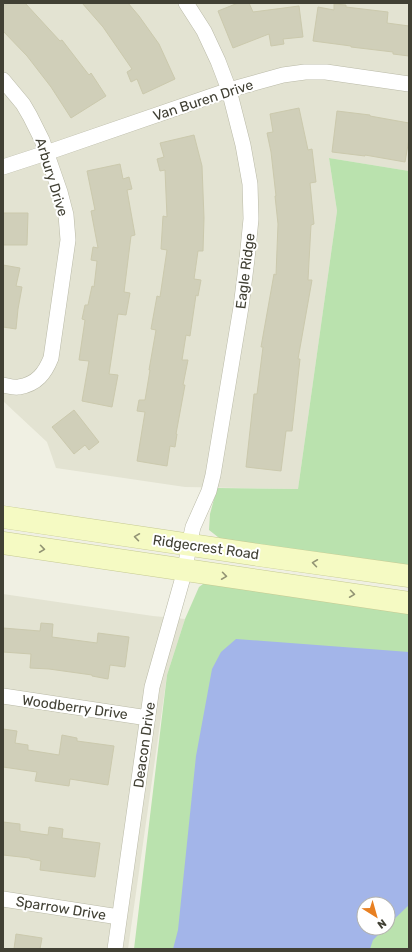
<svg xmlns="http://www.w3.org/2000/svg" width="412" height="952" viewBox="0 0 412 952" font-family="Rubik,sans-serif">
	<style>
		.residential { fill: #e3e3d2 }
		.green { fill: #bae2ae; fill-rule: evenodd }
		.water { fill: #a3b5e9 }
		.building { fill: #d0cfb9; stroke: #cbc9ad }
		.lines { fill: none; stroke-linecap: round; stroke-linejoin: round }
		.minor-casing { stroke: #babaa7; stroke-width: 16 }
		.secondary-casing { stroke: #c6ca93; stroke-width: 23 }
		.minor { stroke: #fff; stroke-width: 15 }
		.secondary { stroke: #f5fac3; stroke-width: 22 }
		.oneway { stroke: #929474 }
		.labels { text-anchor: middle; stroke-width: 4; stroke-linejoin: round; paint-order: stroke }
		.street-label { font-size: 14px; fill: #414034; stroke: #fff }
	</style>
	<rect width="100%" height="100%" fill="#f0f0e3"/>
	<!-- residential -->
	<path class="residential" d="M 3,3 L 409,3 L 409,171 L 329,158 L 337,211 L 298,489 L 185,487 L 56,468 L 47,442 L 3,401 Z
		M 3,594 L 153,616 L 185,619 L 167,675 L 128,949 L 3,949 Z"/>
	<!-- green -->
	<path class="green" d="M 329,158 L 409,171 L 409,568 L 223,541 L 209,530 L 210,514 L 217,488 L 298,489 L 337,211 Z
		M 207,581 L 409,609 L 409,949 L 134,949 L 167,675 L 185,619 L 199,587 ZM 364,904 L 388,904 L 388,928 L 364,928 Z"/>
	<!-- water -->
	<path class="water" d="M 236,639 L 409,652 L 409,905 L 388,925 L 388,904 L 364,904 L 364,928 L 385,928 L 373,940 L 370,949 L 173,949 L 178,930 L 196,756 L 212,669 L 221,652 Z"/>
	<!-- building -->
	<path class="building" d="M 3,3 L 25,3 L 60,41 L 62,40 L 89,75 L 91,73 L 106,96 L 71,118 L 51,87 L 27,56 L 3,31 Z
		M 82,3 L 128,3 L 139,16 L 159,44 L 175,79 L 143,94 L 137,79 L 131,82 L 127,72 L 132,69 L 103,27 Z
		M 238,3 L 249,3 L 253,12 L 299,6 L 303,37 L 283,39 L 284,44 L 271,46 L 269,34 L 233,48 L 218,11 Z
		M 334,4 L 346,5 L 346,7 L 388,12 L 387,23 L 409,26 L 409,56 L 393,54 L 393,52 L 351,47 L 351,46 L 313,41 L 318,7 L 334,10 Z
		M 299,108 L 308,150 L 312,149 L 316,182 L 310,183 L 314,224 L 311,225 L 308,280 L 312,280 L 298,359 L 300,359 L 292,431 L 286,431 L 281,471 L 246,467 L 254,394 L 257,394 L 263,347 L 261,347 L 274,274 L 276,275 L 278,224 L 275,196 L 276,196 L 271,152 L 267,133 L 273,132 L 270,114 Z
		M 337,111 L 370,115 L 370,116 L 409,123 L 409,139 L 405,162 L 365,155 L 365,156 L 332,152 Z
		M 194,135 L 202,166 L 204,218 L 203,251 L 198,251 L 194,279 L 201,280 L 198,296 L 196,295 L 190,336 L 186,335 L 182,360 L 188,360 L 183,385 L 185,385 L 176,434 L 177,434 L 175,447 L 170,446 L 167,466 L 137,461 L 145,412 L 137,411 L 139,400 L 145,400 L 150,370 L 149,370 L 156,330 L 151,329 L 157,296 L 160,297 L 167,250 L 161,249 L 163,216 L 167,217 L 165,170 L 160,171 L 157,159 L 164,157 L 160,143 Z
		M 120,164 L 123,179 L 129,177 L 132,189 L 127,190 L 135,235 L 131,236 L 124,292 L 130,293 L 126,315 L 118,314 L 109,374 L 118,375 L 112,407 L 82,401 L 89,361 L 79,360 L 85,320 L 82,319 L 85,305 L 88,305 L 92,286 L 94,287 L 97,261 L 91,260 L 93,247 L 98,248 L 91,211 L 95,210 L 87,171 Z
		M 3,213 L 28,213 L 27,245 L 3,245 Z
		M 3,265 L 20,268 L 16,286 L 22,287 L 18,309 L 16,329 L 3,327 Z
		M 74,410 L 99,442 L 89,450 L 85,445 L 74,454 L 52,427 Z
		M 41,623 L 53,624 L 52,637 L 97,643 L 98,633 L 129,637 L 125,667 L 110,665 L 108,679 L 92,676 L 92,675 L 49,669 L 30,668 L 31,654 L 3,652 L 3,628 L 40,631 Z
		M 3,729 L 17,731 L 15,743 L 28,745 L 28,750 L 59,755 L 62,735 L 77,738 L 77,741 L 114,746 L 108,785 L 70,779 L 69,786 L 35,781 L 37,772 L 3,767 Z
		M 3,822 L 20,824 L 20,831 L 48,835 L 49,827 L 63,829 L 62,838 L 100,843 L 95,877 L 40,870 L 41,861 L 30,859 L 30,858 L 3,855 Z
		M 16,934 L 42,938 L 40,949 L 14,949 Z"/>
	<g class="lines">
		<!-- minor casing -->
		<g class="minor-casing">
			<path id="minor" d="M 3,80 L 23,104 L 30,116 L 42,140 L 60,192 L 66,215 L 68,240 L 51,358 C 45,373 37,384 19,387 C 14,388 8,386 3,385
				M 3,167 L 46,153 L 229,90 L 283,75 L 305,72 L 326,72 L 409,84
				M 3,696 L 148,718
				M 3,899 L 119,917
				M 115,949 L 152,687 L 185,570 L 189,545 L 193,527 L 209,491 L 213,475 L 241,307 L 247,259 L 251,219 L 250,184 L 243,145 L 229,90 L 218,61 L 204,31 L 186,3"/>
		</g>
		<!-- secondary casing -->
		<g class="secondary-casing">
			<path id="secondary" d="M 3,517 L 258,555 L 409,576
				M 3,543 L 409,603"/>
		</g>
		<!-- minor -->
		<use href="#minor" class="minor"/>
		<!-- secondary -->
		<use href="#secondary" class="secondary"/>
	</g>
	<!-- one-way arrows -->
	<defs><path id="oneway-chevron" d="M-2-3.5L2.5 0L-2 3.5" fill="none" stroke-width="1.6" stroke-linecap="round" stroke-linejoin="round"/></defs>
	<g class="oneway">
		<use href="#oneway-chevron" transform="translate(137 537) rotate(-172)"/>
		<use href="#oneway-chevron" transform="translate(42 549) rotate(8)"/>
		<use href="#oneway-chevron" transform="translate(315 563) rotate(-172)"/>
		<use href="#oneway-chevron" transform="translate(224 576) rotate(8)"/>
		<use href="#oneway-chevron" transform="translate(352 594) rotate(8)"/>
	</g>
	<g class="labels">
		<!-- street labels -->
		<g class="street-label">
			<text transform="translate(203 100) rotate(-18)" y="5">Van Buren Drive</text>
			<text transform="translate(52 177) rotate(73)" y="5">Arbury Drive</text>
			<text transform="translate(245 271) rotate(-83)" y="5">Eagle Ridge</text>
			<text transform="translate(206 547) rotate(8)" y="5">Ridgecrest Road</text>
			<text transform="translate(75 707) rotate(8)" y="5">Woodberry Drive</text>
			<text transform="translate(144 745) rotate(-82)" y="5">Deacon Drive</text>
			<text transform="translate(61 908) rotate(9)" y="5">Sparrow Drive</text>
		</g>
	</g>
	<!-- border -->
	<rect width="412" height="952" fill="none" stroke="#414034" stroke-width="8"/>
	<!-- north arrow -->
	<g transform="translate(376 916) rotate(143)"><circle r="19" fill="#ffffff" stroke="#b3b3ae"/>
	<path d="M0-3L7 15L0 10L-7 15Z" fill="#e88022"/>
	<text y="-6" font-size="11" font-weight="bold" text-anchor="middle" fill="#414034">N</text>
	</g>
</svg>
